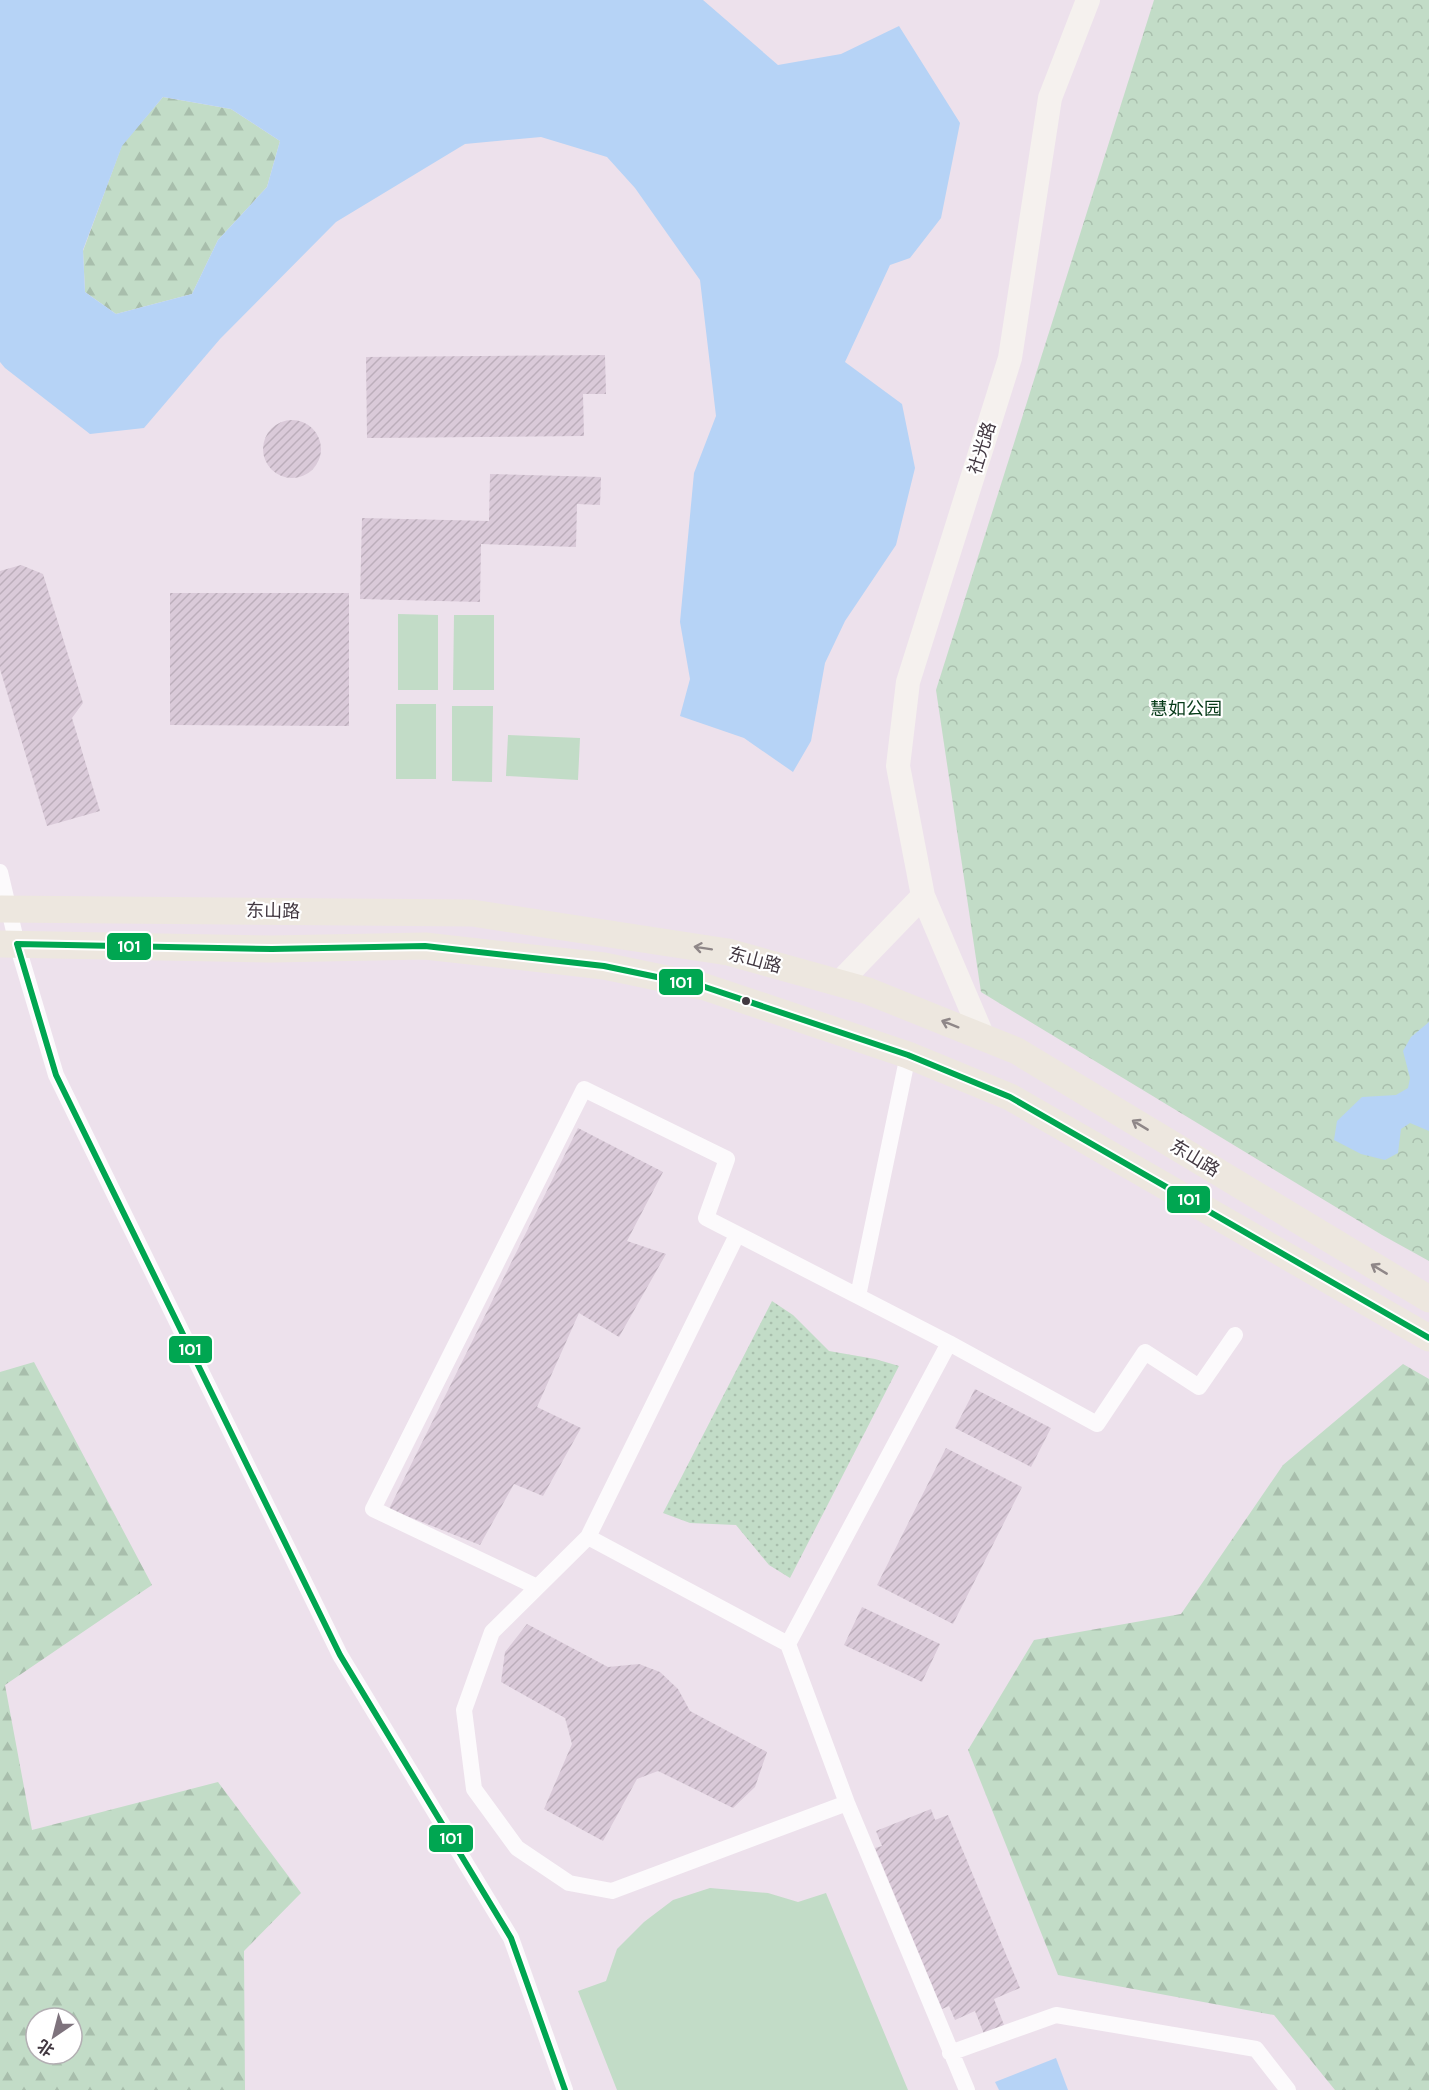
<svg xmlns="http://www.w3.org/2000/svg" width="1429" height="2090" viewBox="0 0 1429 2090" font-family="'DM Sans','Noto Sans SC',sans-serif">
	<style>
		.grass { fill: url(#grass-dots) }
		.forest { fill: url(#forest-firs); fill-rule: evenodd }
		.park { fill: url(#park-crowns) }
		.pitch { fill: #c2dcc7 }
		.water { fill: #b6d3f6; fill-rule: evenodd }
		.building { fill: url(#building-hatch) }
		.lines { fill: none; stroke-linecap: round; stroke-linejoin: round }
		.street { stroke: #fcfafc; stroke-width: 16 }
		.secondary { stroke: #f5f1ee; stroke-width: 24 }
		.primary { stroke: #ede7df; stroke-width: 27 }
		.bus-1-casing { stroke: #fff; stroke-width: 10 }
		.bus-1 { stroke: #00a651; stroke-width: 6 }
		.oneway { stroke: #8f8788 }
		.bus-dot { fill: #423841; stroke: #fff; stroke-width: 2 }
		.labels { text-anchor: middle; stroke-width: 4.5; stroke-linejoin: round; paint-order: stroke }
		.street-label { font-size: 18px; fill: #423841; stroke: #fff }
		.park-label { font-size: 18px; fill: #063a18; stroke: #fff }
		.line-badge { stroke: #fff; stroke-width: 2 }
		.badge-label { font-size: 16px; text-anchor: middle; font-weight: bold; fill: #fff }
	</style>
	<defs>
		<pattern id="grass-dots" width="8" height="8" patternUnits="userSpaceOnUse" patternTransform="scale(1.5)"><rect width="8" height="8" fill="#c2dcc7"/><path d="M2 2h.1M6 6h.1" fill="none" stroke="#a8beac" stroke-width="1.8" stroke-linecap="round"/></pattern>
		<pattern id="forest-firs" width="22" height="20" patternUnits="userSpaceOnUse" patternTransform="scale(1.5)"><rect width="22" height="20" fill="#c2dcc7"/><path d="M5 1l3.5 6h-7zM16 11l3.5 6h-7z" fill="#a8beac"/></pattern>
		<pattern id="park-crowns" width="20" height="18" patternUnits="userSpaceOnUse" patternTransform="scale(1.5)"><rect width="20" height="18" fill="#c2dcc7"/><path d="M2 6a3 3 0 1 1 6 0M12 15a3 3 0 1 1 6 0" fill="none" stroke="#a8beac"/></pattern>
		<pattern id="building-hatch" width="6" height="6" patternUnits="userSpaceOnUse" patternTransform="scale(1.5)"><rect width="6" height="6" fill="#dacad9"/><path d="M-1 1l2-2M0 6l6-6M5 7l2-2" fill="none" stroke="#bcaebb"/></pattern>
	</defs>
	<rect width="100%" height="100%" fill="#ede1ec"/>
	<!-- grass -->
	<path class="grass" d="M 772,1301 L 793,1315 L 829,1351 L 875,1359 L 899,1366 L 790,1578 L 769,1565 L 736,1525 L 690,1523 L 663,1513 Z"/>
	<!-- forest -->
	<path class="forest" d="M 163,97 L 231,109 L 280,141 L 267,187 L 218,240 L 192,294 L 116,314 L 85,292 L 83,251 L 122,145 Z
		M 34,1362 L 152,1585 L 5,1685 L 32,1830 L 218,1782 L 301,1893 L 244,1951 L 245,2090 L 0,2090 L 0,1372 ZM 36,2018 L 72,2018 L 72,2054 L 36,2054 Z
		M 1403,1364 L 1429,1379 L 1429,2090 L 1335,2090 L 1274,2015 L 1058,1975 L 968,1750 L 1034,1640 L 1181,1614 L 1283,1465 Z"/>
	<!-- park -->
	<path class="park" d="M 1154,0 L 1429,0 L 1429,1261 L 1382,1235 L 981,992 L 936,690 Z"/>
	<!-- pitch -->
	<path class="pitch" d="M 398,614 L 438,615 L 438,690 L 398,690 Z
		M 454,615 L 494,615 L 494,690 L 453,690 Z
		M 396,704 L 436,704 L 436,779 L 396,779 Z
		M 452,706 L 493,706 L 492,782 L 452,781 Z
		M 508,735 L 580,738 L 578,780 L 506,776 Z
		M 710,1888 L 768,1893 L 798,1902 L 826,1893 L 908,2090 L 617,2090 L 578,1991 L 606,1981 L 617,1949 L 644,1922 L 673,1900 Z"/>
	<!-- water -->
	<path class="water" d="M 0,0 L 703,0 L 778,65 L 841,54 L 899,26 L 960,123 L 941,218 L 910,258 L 890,265 L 845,362 L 902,404 L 915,468 L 896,545 L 845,621 L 825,663 L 811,741 L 793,772 L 744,738 L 680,716 L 690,679 L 680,622 L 694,473 L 716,416 L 700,280 L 635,188 L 607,157 L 541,137 L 465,144 L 336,222 L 220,339 L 144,428 L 90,434 L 5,368 L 0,362 ZM 163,97 L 231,109 L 280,141 L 267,187 L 218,240 L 192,294 L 116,314 L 85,292 L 83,250 L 122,146 Z
		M 1429,1022 L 1429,1131 L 1410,1123 L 1401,1129 L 1398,1153 L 1385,1160 L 1361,1154 L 1334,1140 L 1337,1121 L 1362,1097 L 1396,1095 L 1408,1088 L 1410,1078 L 1403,1051 L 1411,1037 Z
		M 1056,2058 L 1068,2090 L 999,2090 L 995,2082 Z"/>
	<!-- building -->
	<path class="building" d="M 605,355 L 606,394 L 583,394 L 584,436 L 367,438 L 366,357 Z
		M263 449a29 29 0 1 1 58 0a29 29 0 1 1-58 0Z
		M 490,474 L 601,477 L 600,505 L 577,504 L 576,547 L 481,544 L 480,602 L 360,599 L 362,518 L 489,521 Z
		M 21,565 L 43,574 L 83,703 L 72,718 L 100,811 L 47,826 L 0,669 L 0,571 Z
		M 170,593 L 349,593 L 349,726 L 170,725 Z
		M 578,1128 L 663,1172 L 627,1241 L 666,1254 L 619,1337 L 579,1313 L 537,1407 L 581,1428 L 543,1496 L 514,1484 L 480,1545 L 389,1509 Z
		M 975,1389 L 1051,1428 L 1031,1467 L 955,1428 Z
		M 946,1448 L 1022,1487 L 953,1624 L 877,1585 Z
		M 862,1607 L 940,1644 L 922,1682 L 844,1645 Z
		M 527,1624 L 608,1667 L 639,1664 L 660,1672 L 678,1689 L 690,1711 L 767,1752 L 755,1787 L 733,1808 L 658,1771 L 637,1779 L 603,1841 L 544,1809 L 572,1744 L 565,1718 L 501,1682 L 505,1652 Z
		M 931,1809 L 935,1820 L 948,1815 L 1020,1988 L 994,1999 L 1004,2025 L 984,2034 L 975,2011 L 955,2020 L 949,2006 L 942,2009 L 875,1848 L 882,1846 L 876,1831 Z"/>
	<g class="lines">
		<!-- street -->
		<path class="street" d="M 0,872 L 17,944 L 56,1075 L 340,1655 L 511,1938 L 565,2090
			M 858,1296 L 908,1055
			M 588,1537 L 737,1235
			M 537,1587 L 373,1509 L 584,1089 L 727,1159 L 706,1218 L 949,1343 L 1097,1424 L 1145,1352 L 1199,1387 L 1235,1335
			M 788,1644 L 949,1343
			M 847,1803 L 612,1891 L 569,1883 L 517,1848 L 474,1789 L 464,1710 L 492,1632 L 588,1537 L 788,1644 L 847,1803 L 967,2090
			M 950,2053 L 1056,2015 L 1256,2049 L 1288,2090"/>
		<!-- secondary -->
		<path class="secondary" d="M 923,896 L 898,766 L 908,682 L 1010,358 L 1050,98 L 1088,0
			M 839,983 L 923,896 L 983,1037"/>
		<!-- primary -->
		<path class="primary" d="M 0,909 L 472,913 L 728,952 L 868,991 L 1017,1051 L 1429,1299
			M 0,944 L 272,949 L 425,946 L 604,966 L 705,987 L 908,1055 L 1010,1097 L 1429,1338"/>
		<!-- bus-1 casing -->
		<g class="bus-1-casing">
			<path id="bus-1" d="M 565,2090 L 511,1938 L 340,1655 L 56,1075 L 17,944 L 272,949 L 425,946 L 604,966 L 705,987 L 908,1055 L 1010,1097 L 1429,1338"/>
		</g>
		<!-- bus-1 -->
		<use href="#bus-1" class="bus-1"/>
	</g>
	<!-- one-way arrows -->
	<defs><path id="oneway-shaft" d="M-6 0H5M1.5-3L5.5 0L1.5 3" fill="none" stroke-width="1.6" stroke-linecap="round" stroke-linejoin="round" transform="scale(1.5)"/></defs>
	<g class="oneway">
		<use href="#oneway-shaft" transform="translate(703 948) rotate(-171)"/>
		<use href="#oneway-shaft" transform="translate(950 1024) rotate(-158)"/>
		<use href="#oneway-shaft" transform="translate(1140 1125) rotate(-149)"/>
		<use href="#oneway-shaft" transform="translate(1379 1269) rotate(-149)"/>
	</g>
	<!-- markers -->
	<circle class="bus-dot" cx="746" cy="1001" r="5"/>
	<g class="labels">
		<!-- street labels -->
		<g class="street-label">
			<text transform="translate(982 448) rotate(-73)" y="6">社光路</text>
			<text transform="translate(273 911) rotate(1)" y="6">东山路</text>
			<text transform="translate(755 960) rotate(15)" y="6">东山路</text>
			<text transform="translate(1195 1158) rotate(31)" y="6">东山路</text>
		</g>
		<!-- park labels -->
		<g class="park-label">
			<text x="1186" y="715">慧如公园</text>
		</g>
	</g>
	<g class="line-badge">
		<rect x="106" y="932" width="46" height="29" rx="6" fill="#00a651"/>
		<rect x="658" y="968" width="46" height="28" rx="6" fill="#00a651"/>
		<rect x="1166" y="1185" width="45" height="29" rx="6" fill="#00a651"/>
		<rect x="168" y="1335" width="45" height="29" rx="6" fill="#00a651"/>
		<rect x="428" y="1824" width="46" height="29" rx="6" fill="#00a651"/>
	</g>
	<g class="badge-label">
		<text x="129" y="952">101</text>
		<text x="681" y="988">101</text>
		<text x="1189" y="1205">101</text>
		<text x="190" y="1355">101</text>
		<text x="451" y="1844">101</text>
	</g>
	<!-- north arrow -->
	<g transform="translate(54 2036) rotate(215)"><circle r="28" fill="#ffffff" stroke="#b3afb3" stroke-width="1.5"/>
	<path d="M0-4.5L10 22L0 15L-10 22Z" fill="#7e737d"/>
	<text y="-9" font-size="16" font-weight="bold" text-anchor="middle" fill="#423841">北</text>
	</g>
</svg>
